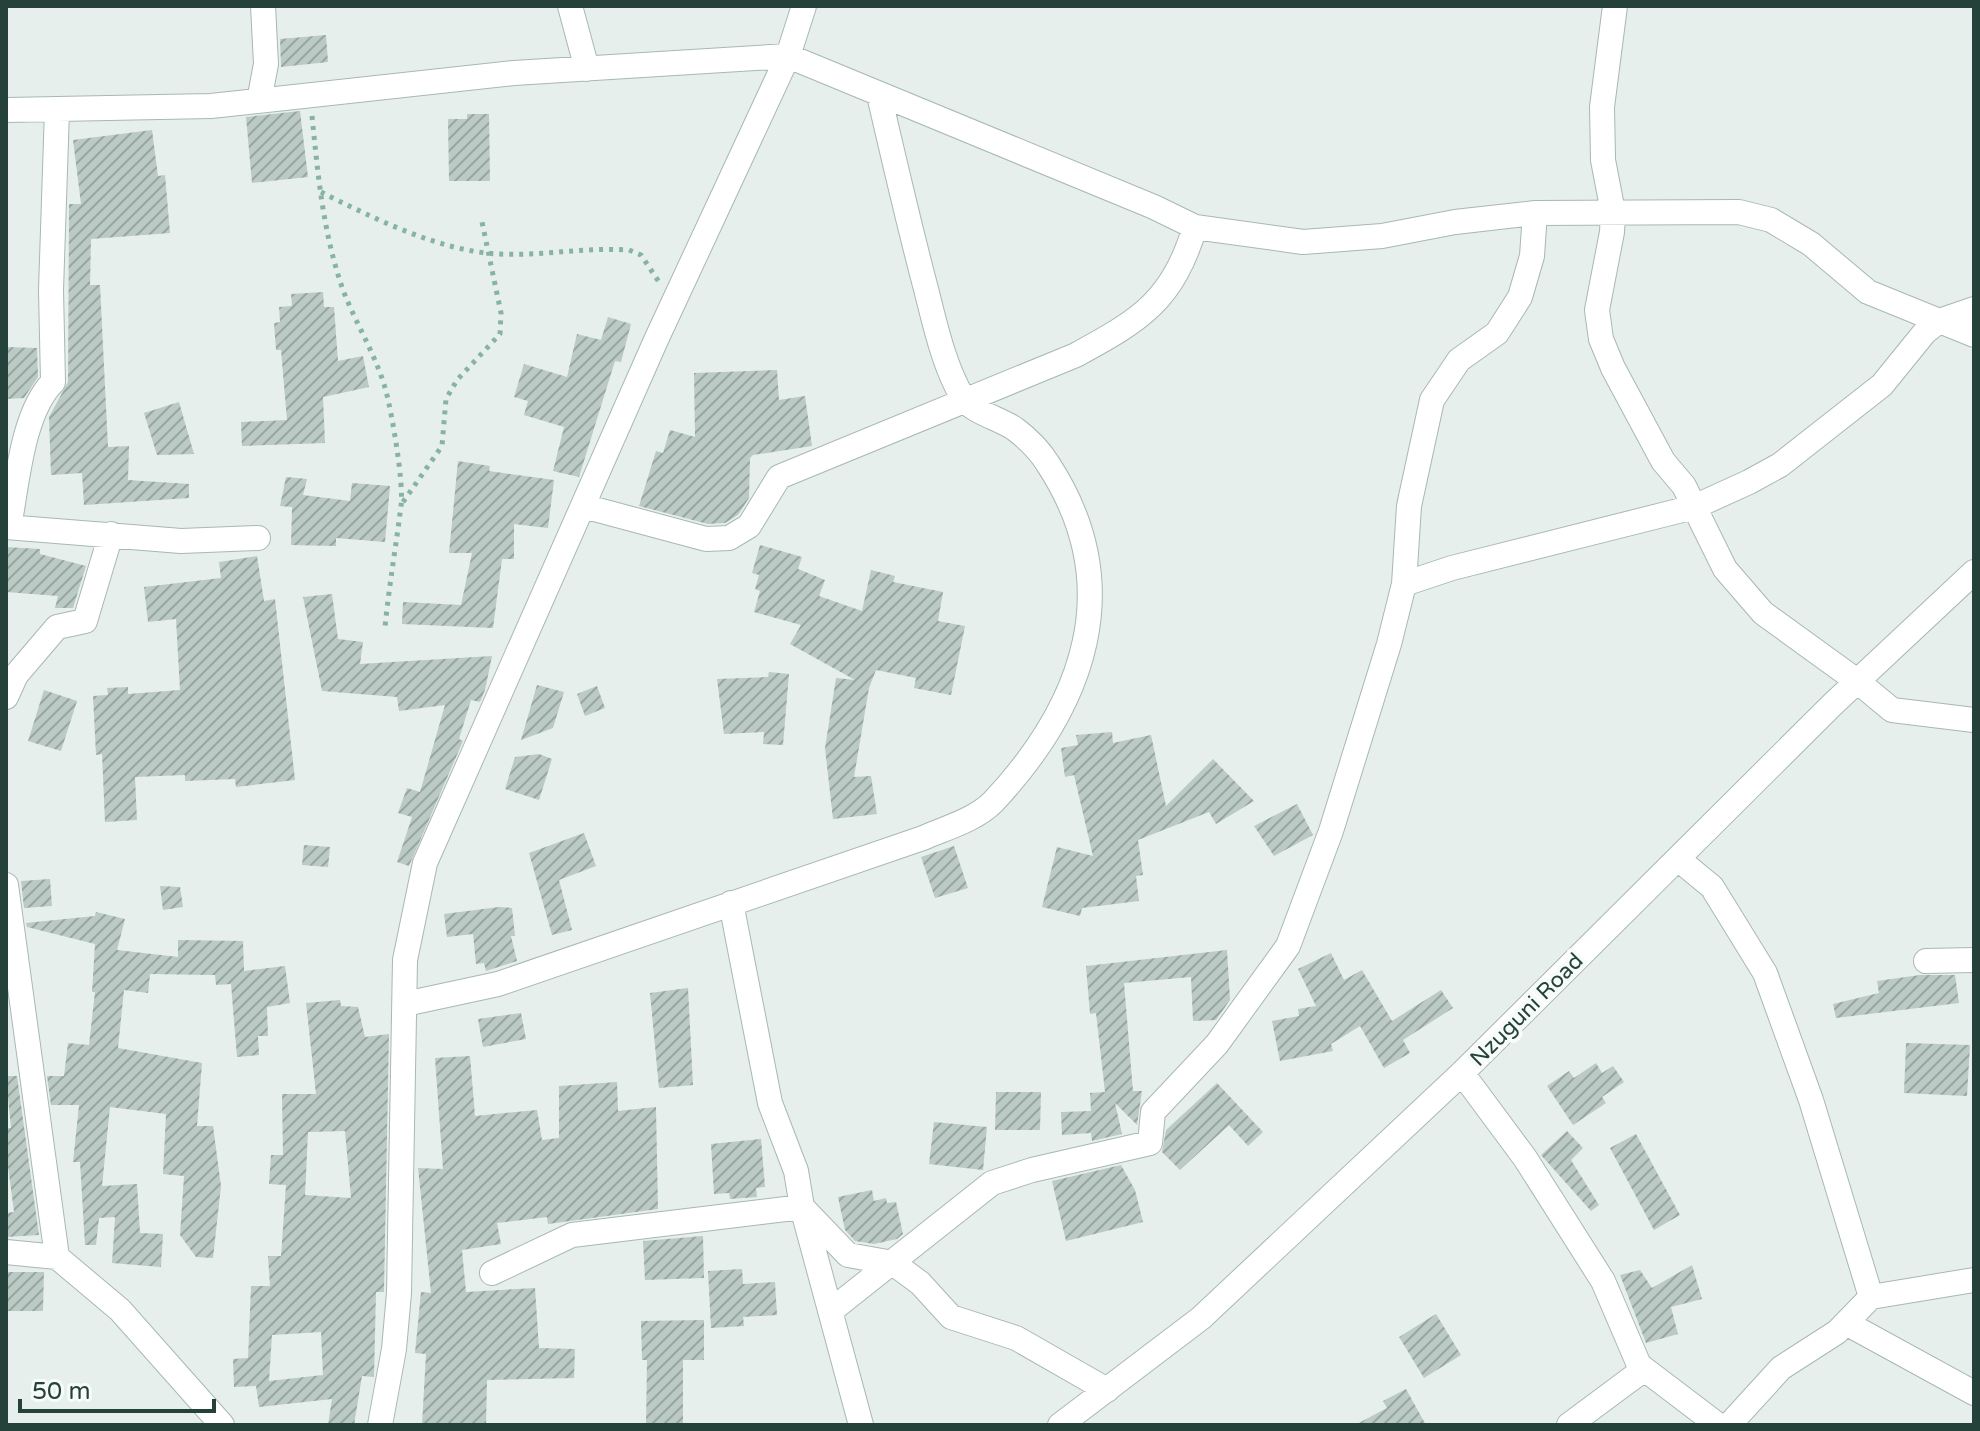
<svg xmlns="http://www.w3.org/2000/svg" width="1980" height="1431" viewBox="0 0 1980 1431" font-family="'Varela Round',sans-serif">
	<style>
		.building { fill: url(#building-hatch); fill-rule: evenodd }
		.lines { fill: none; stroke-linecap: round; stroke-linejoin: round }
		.minor-casing { stroke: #a8b8b2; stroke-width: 26 }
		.path { stroke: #86b3a5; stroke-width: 5; stroke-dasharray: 4 6; stroke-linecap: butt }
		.minor { stroke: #fff; stroke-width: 24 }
		.labels { text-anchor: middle; stroke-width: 8; stroke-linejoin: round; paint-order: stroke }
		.street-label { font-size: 22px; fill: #24423a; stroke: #f7fbf9 }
	</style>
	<defs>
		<pattern id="building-hatch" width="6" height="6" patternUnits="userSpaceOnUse" patternTransform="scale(2)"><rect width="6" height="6" fill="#bbcac4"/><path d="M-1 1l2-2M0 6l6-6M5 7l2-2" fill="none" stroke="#98a6a0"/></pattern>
	</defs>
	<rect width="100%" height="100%" fill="#e6efeb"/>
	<!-- building -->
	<path class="building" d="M 326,35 L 328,62 L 281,67 L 280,39 Z
		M 300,111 L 308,177 L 252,183 L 246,117 Z
		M 467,114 L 489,114 L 490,181 L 449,181 L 448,119 L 467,119 Z
		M 152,130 L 158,176 L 165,175 L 170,233 L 91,239 L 90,285 L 100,285 L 108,447 L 129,446 L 128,480 L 189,484 L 189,498 L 84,505 L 82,473 L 51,475 L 49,417 L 68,382 L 69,204 L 81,204 L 73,140 Z
		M 323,292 L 324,307 L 334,307 L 338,361 L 363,356 L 369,387 L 323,397 L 325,443 L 242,446 L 241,422 L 287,420 L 281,350 L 276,350 L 274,323 L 280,322 L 279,307 L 292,306 L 291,294 Z
		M 608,317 L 631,324 L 621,362 L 615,361 L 579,477 L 553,471 L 564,427 L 524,415 L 528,401 L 514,397 L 524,364 L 567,377 L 577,334 L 601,340 Z
		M 6,347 L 37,348 L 38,377 L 24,398 L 6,399 Z
		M 777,370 L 779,400 L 805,396 L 812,446 L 753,455 L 750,458 L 749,498 L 738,515 L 725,523 L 708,524 L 639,506 L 656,451 L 663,453 L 670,430 L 695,437 L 694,373 Z
		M 179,402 L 194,454 L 157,455 L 144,413 Z
		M 458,461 L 490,466 L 489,471 L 554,480 L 548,528 L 514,524 L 514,559 L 502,559 L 493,628 L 402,624 L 403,602 L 461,605 L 472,553 L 449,553 Z
		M 286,477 L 307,479 L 303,495 L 350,501 L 352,483 L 390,486 L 385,542 L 336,538 L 336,546 L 291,545 L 292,507 L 280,506 Z
		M 760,545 L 802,557 L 798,569 L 825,580 L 819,596 L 862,611 L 871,570 L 895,576 L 893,582 L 943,592 L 938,621 L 965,626 L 951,695 L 914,688 L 916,678 L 876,670 L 869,688 L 854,777 L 871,776 L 877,814 L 833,819 L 825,748 L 836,678 L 855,680 L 790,644 L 801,625 L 754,612 L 760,591 L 755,589 L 759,575 L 752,573 Z
		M 6,547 L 40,549 L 40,554 L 86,566 L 73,608 L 55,608 L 58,596 L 6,592 Z
		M 257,556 L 264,601 L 275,599 L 295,780 L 236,787 L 235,779 L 185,781 L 185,775 L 135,777 L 137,820 L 105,822 L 102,754 L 96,755 L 93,696 L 108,695 L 107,688 L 128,687 L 128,694 L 180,690 L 176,619 L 148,622 L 144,587 L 221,578 L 219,562 Z
		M 332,594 L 338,639 L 363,642 L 360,664 L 492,656 L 485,690 L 480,702 L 471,700 L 459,739 L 463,741 L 409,866 L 397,862 L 412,817 L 398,813 L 407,788 L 420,792 L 445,705 L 399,711 L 397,697 L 322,691 L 303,597 Z
		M 769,672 L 789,674 L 783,745 L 763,744 L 764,732 L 724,734 L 717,679 L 768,677 Z
		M 537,685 L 564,692 L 553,728 L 521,740 Z
		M 597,686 L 605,708 L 585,716 L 577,694 Z
		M 44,690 L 77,701 L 61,751 L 28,741 Z
		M 1112,732 L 1113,743 L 1151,735 L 1166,806 L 1213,759 L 1254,801 L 1216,824 L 1209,812 L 1138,840 L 1143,875 L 1136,876 L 1139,901 L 1082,908 L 1080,916 L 1042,907 L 1057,847 L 1093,856 L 1074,775 L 1065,777 L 1061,748 L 1078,745 L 1076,735 Z
		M 539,754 L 552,759 L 539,800 L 505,789 L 515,757 Z
		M 1297,804 L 1313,835 L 1274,856 L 1254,826 Z
		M 584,833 L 596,866 L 559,880 L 572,930 L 552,935 L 529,853 Z
		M 304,845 L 330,847 L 328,867 L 302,865 Z
		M 954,846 L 968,888 L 935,898 L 921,857 Z
		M 50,879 L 52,906 L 24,908 L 21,881 Z
		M 160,886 L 180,887 L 183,907 L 163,910 Z
		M 499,907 L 512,908 L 515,936 L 511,936 L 517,961 L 486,971 L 484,963 L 476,964 L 473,934 L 447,937 L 444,914 Z
		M 96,912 L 125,919 L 117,950 L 178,957 L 178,940 L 243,941 L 244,971 L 285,966 L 290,1003 L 267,1007 L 268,1036 L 258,1036 L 259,1055 L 237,1057 L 231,984 L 216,985 L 215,975 L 150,974 L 148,993 L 124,990 L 118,1048 L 202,1063 L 197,1126 L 213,1126 L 221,1186 L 213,1258 L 196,1257 L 180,1235 L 184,1176 L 163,1174 L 166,1114 L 110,1107 L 102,1186 L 137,1184 L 140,1233 L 163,1234 L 161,1267 L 112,1263 L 115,1217 L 99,1218 L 96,1245 L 85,1245 L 80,1162 L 73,1162 L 79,1105 L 51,1105 L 47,1076 L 64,1076 L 68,1043 L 89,1045 L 95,992 L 92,992 L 95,944 L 27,927 L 26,923 L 95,916 Z
		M 1227,950 L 1230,1000 L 1216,1020 L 1193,1021 L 1191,977 L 1124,983 L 1133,1091 L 1142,1091 L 1137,1125 L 1115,1103 L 1122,1134 L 1092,1141 L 1091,1133 L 1062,1135 L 1061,1112 L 1091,1111 L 1090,1093 L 1105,1092 L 1096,1013 L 1090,1014 L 1086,966 Z
		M 1331,953 L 1344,980 L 1362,970 L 1392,1021 L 1441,990 L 1453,1008 L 1403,1040 L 1410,1053 L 1384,1068 L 1360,1026 L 1331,1044 L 1333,1051 L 1280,1061 L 1272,1021 L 1299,1016 L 1298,1009 L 1316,1006 L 1298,969 Z
		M 1920,975 L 1955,975 L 1959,1003 L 1836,1018 L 1833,1004 L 1879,993 L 1877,981 Z
		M 688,988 L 693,1085 L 659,1088 L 650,993 Z
		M 340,1000 L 341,1006 L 358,1007 L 365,1037 L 389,1034 L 384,1292 L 376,1292 L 374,1377 L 362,1376 L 354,1425 L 328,1425 L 332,1399 L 259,1407 L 256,1386 L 234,1387 L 233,1359 L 248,1358 L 251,1286 L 270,1286 L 268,1256 L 281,1256 L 286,1185 L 269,1184 L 271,1155 L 283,1155 L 282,1094 L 316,1094 L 306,1003 ZM 345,1131 L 351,1198 L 305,1195 L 308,1132 ZM 321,1332 L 323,1375 L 269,1381 L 272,1335 Z
		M 521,1013 L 526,1039 L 483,1047 L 478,1019 Z
		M 1906,1043 L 1970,1045 L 1967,1096 L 1904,1093 Z
		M 470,1056 L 475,1116 L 537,1110 L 542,1140 L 559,1138 L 559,1086 L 617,1082 L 618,1111 L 656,1107 L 658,1209 L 548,1224 L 547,1217 L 497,1223 L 501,1244 L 462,1250 L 466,1292 L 535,1288 L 539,1348 L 575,1349 L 574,1378 L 487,1380 L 486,1425 L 422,1425 L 426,1354 L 415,1353 L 421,1292 L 431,1293 L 418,1168 L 443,1169 L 435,1058 Z
		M 1596,1063 L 1602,1073 L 1613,1066 L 1624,1082 L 1602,1097 L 1606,1103 L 1573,1125 L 1547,1086 L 1569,1071 L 1574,1078 Z
		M 6,1076 L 17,1076 L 39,1235 L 6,1237 L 6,1213 L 14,1212 L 6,1151 L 6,1128 L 11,1128 Z
		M 1217,1083 L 1263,1132 L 1248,1146 L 1229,1125 L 1180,1170 L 1162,1152 L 1166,1130 Z
		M 996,1092 L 1041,1092 L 1040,1130 L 995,1130 Z
		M 934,1122 L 987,1127 L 983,1170 L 929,1164 Z
		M 1567,1131 L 1583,1148 L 1571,1160 L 1599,1205 L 1591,1211 L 1541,1155 Z
		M 1636,1134 L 1680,1215 L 1654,1230 L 1610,1148 Z
		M 761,1139 L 765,1187 L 756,1188 L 757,1197 L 730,1199 L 729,1193 L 714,1194 L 711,1144 Z
		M 1121,1165 L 1135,1190 L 1143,1222 L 1066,1241 L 1052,1181 Z
		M 872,1190 L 874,1201 L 886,1198 L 887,1203 L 896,1202 L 903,1234 L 897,1239 L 874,1244 L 855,1241 L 845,1230 L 838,1197 Z
		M 703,1236 L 704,1278 L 645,1280 L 643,1241 Z
		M 1692,1265 L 1702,1299 L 1671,1307 L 1678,1334 L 1646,1343 L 1620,1275 L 1640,1270 L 1652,1288 Z
		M 742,1269 L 743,1284 L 775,1282 L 777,1315 L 743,1317 L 744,1326 L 711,1328 L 708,1271 Z
		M 6,1272 L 44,1272 L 43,1311 L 6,1311 Z
		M 1436,1314 L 1461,1355 L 1424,1378 L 1399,1337 Z
		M 704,1320 L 704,1360 L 683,1360 L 683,1425 L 646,1425 L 647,1360 L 642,1360 L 641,1321 Z
		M 1406,1389 L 1426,1425 L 1355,1425 L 1387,1408 L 1383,1401 Z"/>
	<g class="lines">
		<!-- minor casing -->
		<g class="minor-casing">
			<path id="minor" d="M 570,6 L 587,69
				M 1615,6 L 1602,107 L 1603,160 L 1613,212 L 1612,232 L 1597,310 L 1601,339 L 1613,368 L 1663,461 L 1684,486 L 1725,569 L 1763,613 L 1857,681 L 1892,710 L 1974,720
				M 259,101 L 266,64 L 263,6
				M 6,110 L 211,106 L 514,73 L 788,56 L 1154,207 L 1195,227 L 1303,242 L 1382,236 L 1455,222 L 1535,213 L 1739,212 L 1771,220 L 1811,244 L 1868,292 L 1974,335
				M 583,506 L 706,539 L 729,538 L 749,526 L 779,477 L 1076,355 C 1142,319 1172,301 1195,227
				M 6,527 L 181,541 L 258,538
				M 9,527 C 17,485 22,413 53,382 L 51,290 L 57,110
				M 1404,584 L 1452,568 L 1694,507 L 1749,482 L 1780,465 L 1882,385 L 1925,332 L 1939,321 L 1974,309
				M 6,697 L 16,675 L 57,627 L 85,621 L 111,534
				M 1678,859 L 1712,887 L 1765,973 L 1811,1100 L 1871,1297
				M 6,885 L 57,1257
				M 731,903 L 770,1103 L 796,1171 L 802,1207 L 861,1425
				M 1926,961 L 1974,960
				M 405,1004 L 498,984 L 923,838 C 946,828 975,820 993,802 C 1084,705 1128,586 1048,464 C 1040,451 1027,438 1015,429 C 1001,419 972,412 963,398 C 944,367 935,324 926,289 C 909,225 894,160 879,95
				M 1462,1073 L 1525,1158 L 1603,1281 L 1639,1365 L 1718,1425
				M 6,1252 L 57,1257 L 120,1310 L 222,1425
				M 492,1273 L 572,1235 L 802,1207 L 848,1255 L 893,1263 L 920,1283 L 951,1317 L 1016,1338 L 1107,1390
				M 833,1309 L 992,1183 L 1032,1170 L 1150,1143 L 1153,1112 L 1217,1044 L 1288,946 L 1331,831 L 1389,644 L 1404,584 L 1409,506 L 1432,400 L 1459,360 L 1497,333 L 1520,297 L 1532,256 L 1535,213
				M 1846,1323 L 1974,1393
				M 380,1425 L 394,1349 L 399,1293 L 405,960 L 425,863 L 656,340 L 788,56 L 804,6
				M 1060,1425 L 1201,1318 L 1462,1073 L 1833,704 L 1974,572
				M 1569,1425 L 1643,1370
				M 1729,1425 L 1781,1368 L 1837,1332 L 1871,1297 L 1974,1280"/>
		</g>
		<!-- path -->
		<path class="path" d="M 312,116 C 318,175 323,233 343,290 C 356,324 376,355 386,391 C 392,414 404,483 401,506 C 396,546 389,586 385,627
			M 321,192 C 373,218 441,252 500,254 C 543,256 586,247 629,250 L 641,255 L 659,282
			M 403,502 L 442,446 L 446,399 L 457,380 L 500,334 L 501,313 L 482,222"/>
		<!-- minor -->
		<use href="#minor" class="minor"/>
	</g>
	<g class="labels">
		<!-- street labels -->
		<g class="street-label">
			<text transform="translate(1526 1009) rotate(-45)" y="8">Nzuguni Road</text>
		</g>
	</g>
	<!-- border -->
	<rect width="1980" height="1431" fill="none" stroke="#24423a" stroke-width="16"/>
	<!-- scale -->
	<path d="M20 1399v12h194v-12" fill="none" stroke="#24423a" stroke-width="4"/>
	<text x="32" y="1399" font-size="24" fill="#24423a" stroke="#f7fbf9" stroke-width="6" paint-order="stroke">50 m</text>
</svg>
